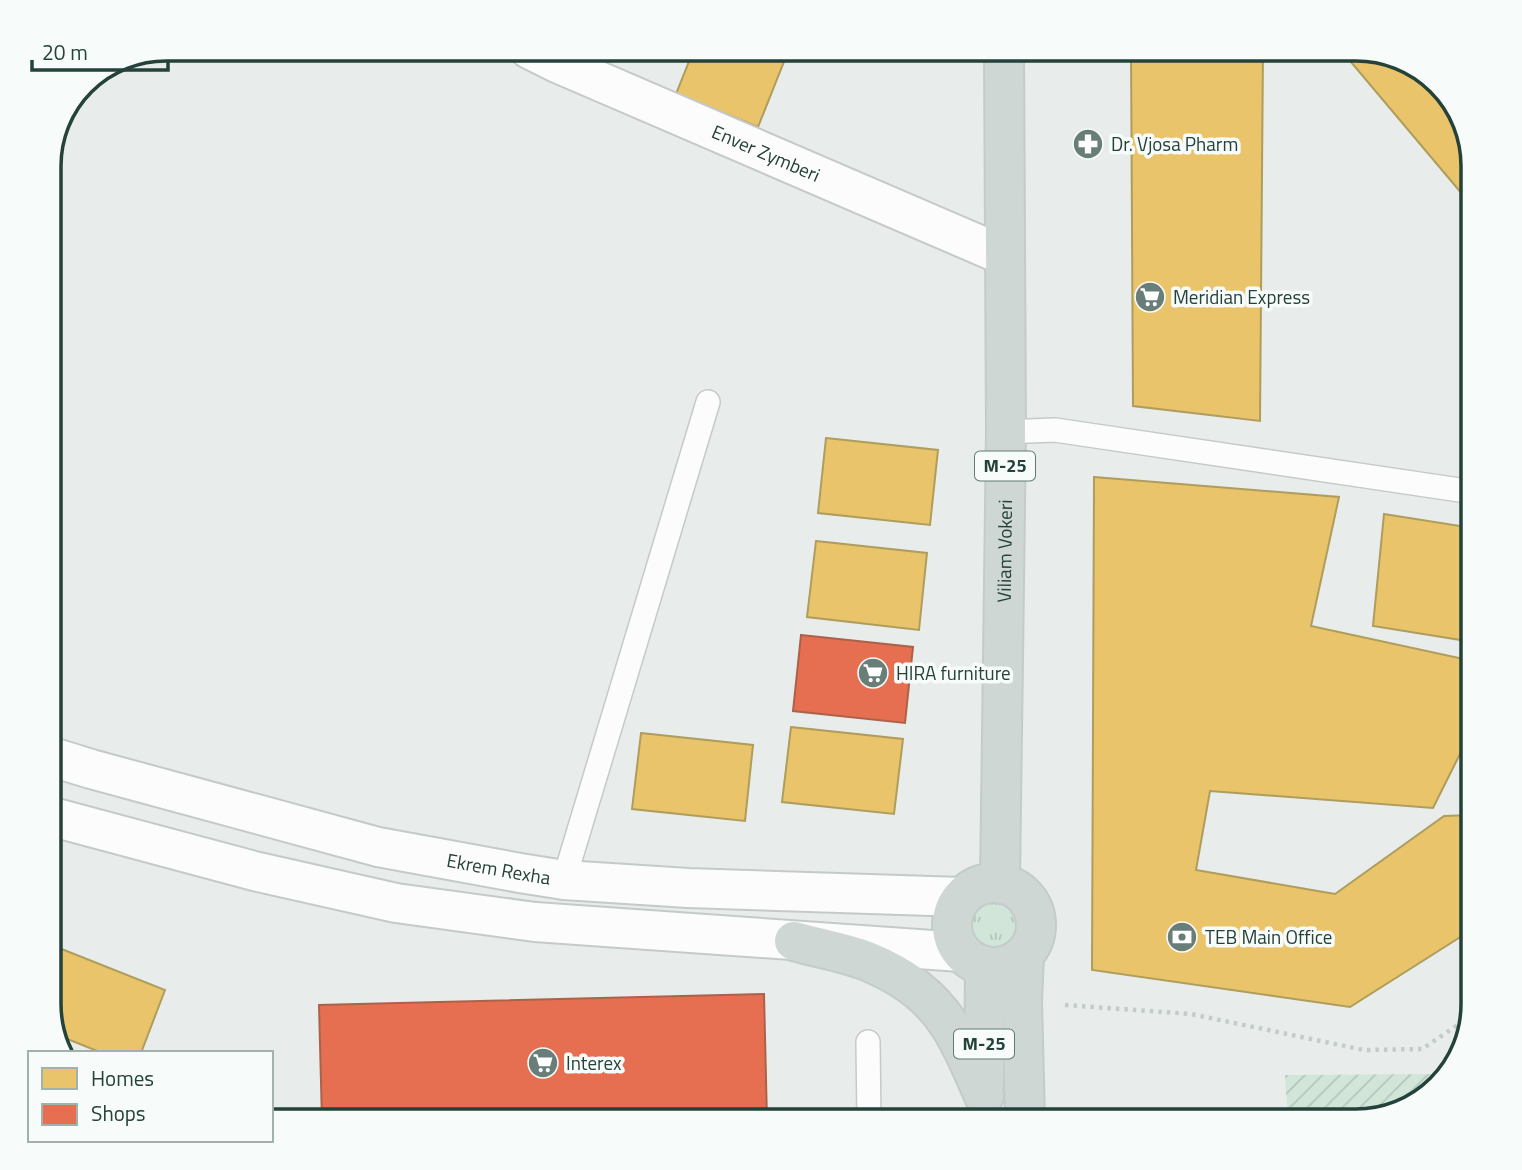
<svg xmlns="http://www.w3.org/2000/svg" width="1522" height="1170" viewBox="0 0 1522 1170" font-family="'Titillium Web',sans-serif">
	<style>
		.grass { fill: url(#grass-tufts) }
		.garden { fill: url(#garden-furrows) }
		.homes { fill: #e9c46a; stroke: #ae9d5c; stroke-width: 2 }
		.shops { fill: #e76f51; stroke: #ac624a; stroke-width: 2 }
		.lines { fill: none; stroke-linecap: round; stroke-linejoin: round }
		.lane-casing { stroke: #c5cac8; stroke-width: 26 }
		.street-casing { stroke: #c5cac8; stroke-width: 42 }
		.secondary-casing { stroke: #c3cbc8; stroke-width: 42 }
		.primary-casing { stroke: #c3ccc9; stroke-width: 42 }
		.path { stroke: #c3ccca; stroke-width: 4.5; stroke-dasharray: 3.5 5; stroke-linecap: butt }
		.lane { stroke: #fcfcfc; stroke-width: 23 }
		.street { stroke: #fcfcfc; stroke-width: 38 }
		.secondary { stroke: #fcfcfc; stroke-width: 38 }
		.primary { stroke: #cfd7d5; stroke-width: 38 }
		.labels { text-anchor: middle; stroke-width: 7; stroke-linejoin: round; paint-order: stroke }
		.shield { fill: #f7fbf9; stroke: #637a73; stroke-width: 2 }
		.shield-label { font-size: 18px; font-weight: bold; fill: #24423a }
		.poi-label { font-size: 19px; fill: #24423a; stroke: #f7fbf9; text-anchor: start }
		.street-label { font-size: 19px; fill: #24423a; stroke: #f7fbf9 }
		.rim { fill: none; stroke: #24423a; stroke-width: 3.5 }
	</style>
	<defs>
		<pattern id="grass-tufts" width="24" height="20" patternUnits="userSpaceOnUse" patternTransform="scale(1.75)"><rect width="24" height="20" fill="#d1e6d8"/><path d="M3 7l-1-3M5 7V3M7 7l1-3M15 17l-1-3M17 17v-4M19 17l1-3" fill="none" stroke="#b3c6ba"/></pattern>
		<pattern id="garden-furrows" width="10" height="10" patternUnits="userSpaceOnUse" patternTransform="scale(1.75)"><rect width="10" height="10" fill="#d1e6d8"/><path d="M-1 1l2-2M0 10L10 0M9 11l2-2" fill="none" stroke="#b3c6ba"/></pattern>
	</defs>
	<rect width="100%" height="100%" fill="#e8edeb"/>
	<!-- grass -->
	<path class="grass" d="M 992,890 C 1000,891 1007,892 1014,896 C 1027,904 1035,927 1026,941 C 1020,951 1010,958 1000,961 L 962,941 C 953,915 965,896 992,890 Z"/>
	<!-- garden -->
	<path class="garden" d="M 1449,1074 L 1407,1109 L 1356,1121 L 1288,1121 L 1285,1075 Z"/>
	<!-- homes -->
	<path class="homes" d="M 694,49 L 789,49 L 758,127 L 676,94 Z
		M 1131,49 L 1263,49 L 1260,421 L 1133,406 Z
		M 1340,49 L 1356,49 L 1428,73 L 1461,115 L 1473,166 L 1473,207 Z
		M 826,438 L 938,450 L 930,525 L 818,513 Z
		M 1094,477 L 1339,497 L 1311,626 L 1473,661 L 1473,728 L 1433,808 L 1210,791 L 1196,870 L 1335,894 L 1444,816 L 1473,815 L 1473,929 L 1350,1007 L 1092,970 Z
		M 1384,514 L 1473,528 L 1473,642 L 1373,626 Z
		M 816,541 L 927,553 L 919,630 L 807,617 Z
		M 791,727 L 903,739 L 894,814 L 782,802 Z
		M 641,733 L 753,745 L 745,821 L 632,809 Z
		M 49,944 L 165,990 L 141,1053 L 102,1053 L 55,1034 L 49,1011 Z"/>
	<!-- shops -->
	<path class="shops" d="M 801,635 L 913,647 L 905,723 L 793,711 Z
		M 764,994 L 767,1121 L 322,1121 L 319,1005 Z"/>
	<g class="lines">
		<!-- lane casing -->
		<g class="lane-casing">
			<path id="lane" d="M 1006,432 L 1055,430 L 1473,492
				M 564,880 L 708,402
				M 868,1042 L 869,1121"/>
		</g>
		<!-- street casing -->
		<g class="street-casing">
			<g id="street">
				<path id="s1" d="M 529,49 L 557,63 L 1005,256"/>
			</g>
		</g>
		<!-- secondary casing -->
		<g class="secondary-casing">
			<g id="secondary">
				<path id="s2" d="M 49,756 L 91,769 L 378,847 L 520,873 L 564,880 L 688,888 L 962,897"/>
				<path d="M 49,816 L 254,871 L 396,903 L 535,922 L 961,952"/>
			</g>
		</g>
		<!-- primary casing -->
		<g class="primary-casing">
			<g id="primary">
				<circle cx="994" cy="925" r="42"/>
				<path id="s3" d="M 1000,883 L 1006,432 L 1004,49"/>
				<path d="M 794,941 C 818,948 844,952 867,961 C 899,974 929,994 948,1023 C 963,1045 973,1071 984,1096"/>
				<path d="M 1024,955 L 1022,1001 L 1025,1121"/>
				<path d="M 984,1084 L 985,967"/>
			</g>
		</g>
		<!-- path -->
		<path class="path" d="M 1065,1005 L 1191,1014 L 1364,1050 L 1422,1049 L 1468,1018"/>
		<!-- lane -->
		<use href="#lane" class="lane"/>
		<!-- street -->
		<use href="#street" class="street"/>
		<!-- secondary -->
		<use href="#secondary" class="secondary"/>
		<!-- primary -->
		<use href="#primary" class="primary"/>
	</g>
	<!-- icons -->
	<defs>
		<g id="pharmacy-disc" transform="scale(1.575)"><circle r="9.5" fill="#697e78" stroke="#f7fbf9"/><path d="M-2-6h4v4h4v4h-4v4h-4v-4h-4v-4h4Z" fill="#fff"/></g>
		<g id="supermarket-disc" transform="scale(1.575)"><circle r="9.5" fill="#697e78" stroke="#f7fbf9"/><path d="M-6-5.5h2.5l.6 2H6L4.5 2H-2.5L-4.4-4H-6ZM-1.5 3.2a1.3 1.3 0 1 0 .1 0ZM3 3.2a1.3 1.3 0 1 0 .1 0Z" fill="#fff"/></g>
		<g id="bank-disc" transform="scale(1.575)"><circle r="9.5" fill="#697e78" stroke="#f7fbf9"/><path d="M-6-4H6V4H-6ZM0-2.3a2.3 2.3 0 1 0 0 4.6a2.3 2.3 0 1 0 0-4.6Z" fill="#fff"/></g>
	</defs>
	<g fill-rule="evenodd">
		<use href="#pharmacy-disc" x="1088" y="144"/>
		<use href="#supermarket-disc" x="1150" y="297"/>
		<use href="#supermarket-disc" x="873" y="673"/>
		<use href="#bank-disc" x="1182" y="937"/>
		<use href="#supermarket-disc" x="543" y="1063"/>
	</g>
	<g class="labels">
		<!-- shield labels -->
		<g class="shield">
			<rect x="975" y="451.5" width="60" height="29" rx="5"/>
			<rect x="954" y="1029.5" width="60" height="29" rx="5"/>
		</g>
		<g class="shield-label">
			<text x="1005" y="472">M-25</text>
			<text x="984" y="1050">M-25</text>
		</g>
		<!-- poi labels -->
		<g class="poi-label">
			<text x="1111" y="151">Dr. Vjosa Pharm</text>
			<text x="1173" y="304">Meridian Express</text>
			<text x="896" y="680">HIRA furniture</text>
			<text x="1205" y="944">TEB Main Office</text>
			<text x="566" y="1070">Interex</text>
		</g>
		<!-- street labels -->
		<g class="street-label">
			<text dy="7" stroke="none"><textPath href="#s1" startOffset="259">Enver Zymberi</textPath></text>
			<text dy="7" stroke="none"><textPath href="#s3" startOffset="332">Viliam Vokeri</textPath></text>
			<text dy="7" stroke="none"><textPath href="#s2" startOffset="464">Ekrem Rexha</textPath></text>
		</g>
	</g>
	<!-- crop -->
	<path d="M0 0H1522V1170H0ZM166 61H1356A105 105 0 0 1 1461 166V1004A105 105 0 0 1 1356 1109H166A105 105 0 0 1 61 1004V166A105 105 0 0 1 166 61Z" fill="#f7fbf9" fill-rule="evenodd"/>
	<path class="rim" d="M166 61H1356A105 105 0 0 1 1461 166V1004A105 105 0 0 1 1356 1109H166A105 105 0 0 1 61 1004V166A105 105 0 0 1 166 61Z"/>
	<!-- legend -->
	<rect x="28" y="1051" width="245" height="91" fill="#f7fbf9" stroke="#a3b1ad" stroke-width="2"/>
	<rect x="42" y="1068" width="35" height="21" fill="#e9c46a" stroke="#a3b1ad" stroke-width="2"/>
	<text x="91" y="1086" font-size="21" fill="#24423a">Homes</text>
	<rect x="42" y="1104" width="35" height="21" fill="#e76f51" stroke="#a3b1ad" stroke-width="2"/>
	<text x="91" y="1121" font-size="21" fill="#24423a">Shops</text>
	<!-- scale -->
	<path d="M32 60v10h136v-10" fill="none" stroke="#24423a" stroke-width="3.5"/>
	<text x="42" y="60" font-size="21" fill="#24423a" stroke="#f7fbf9" stroke-width="5" paint-order="stroke">20 m</text>
</svg>
